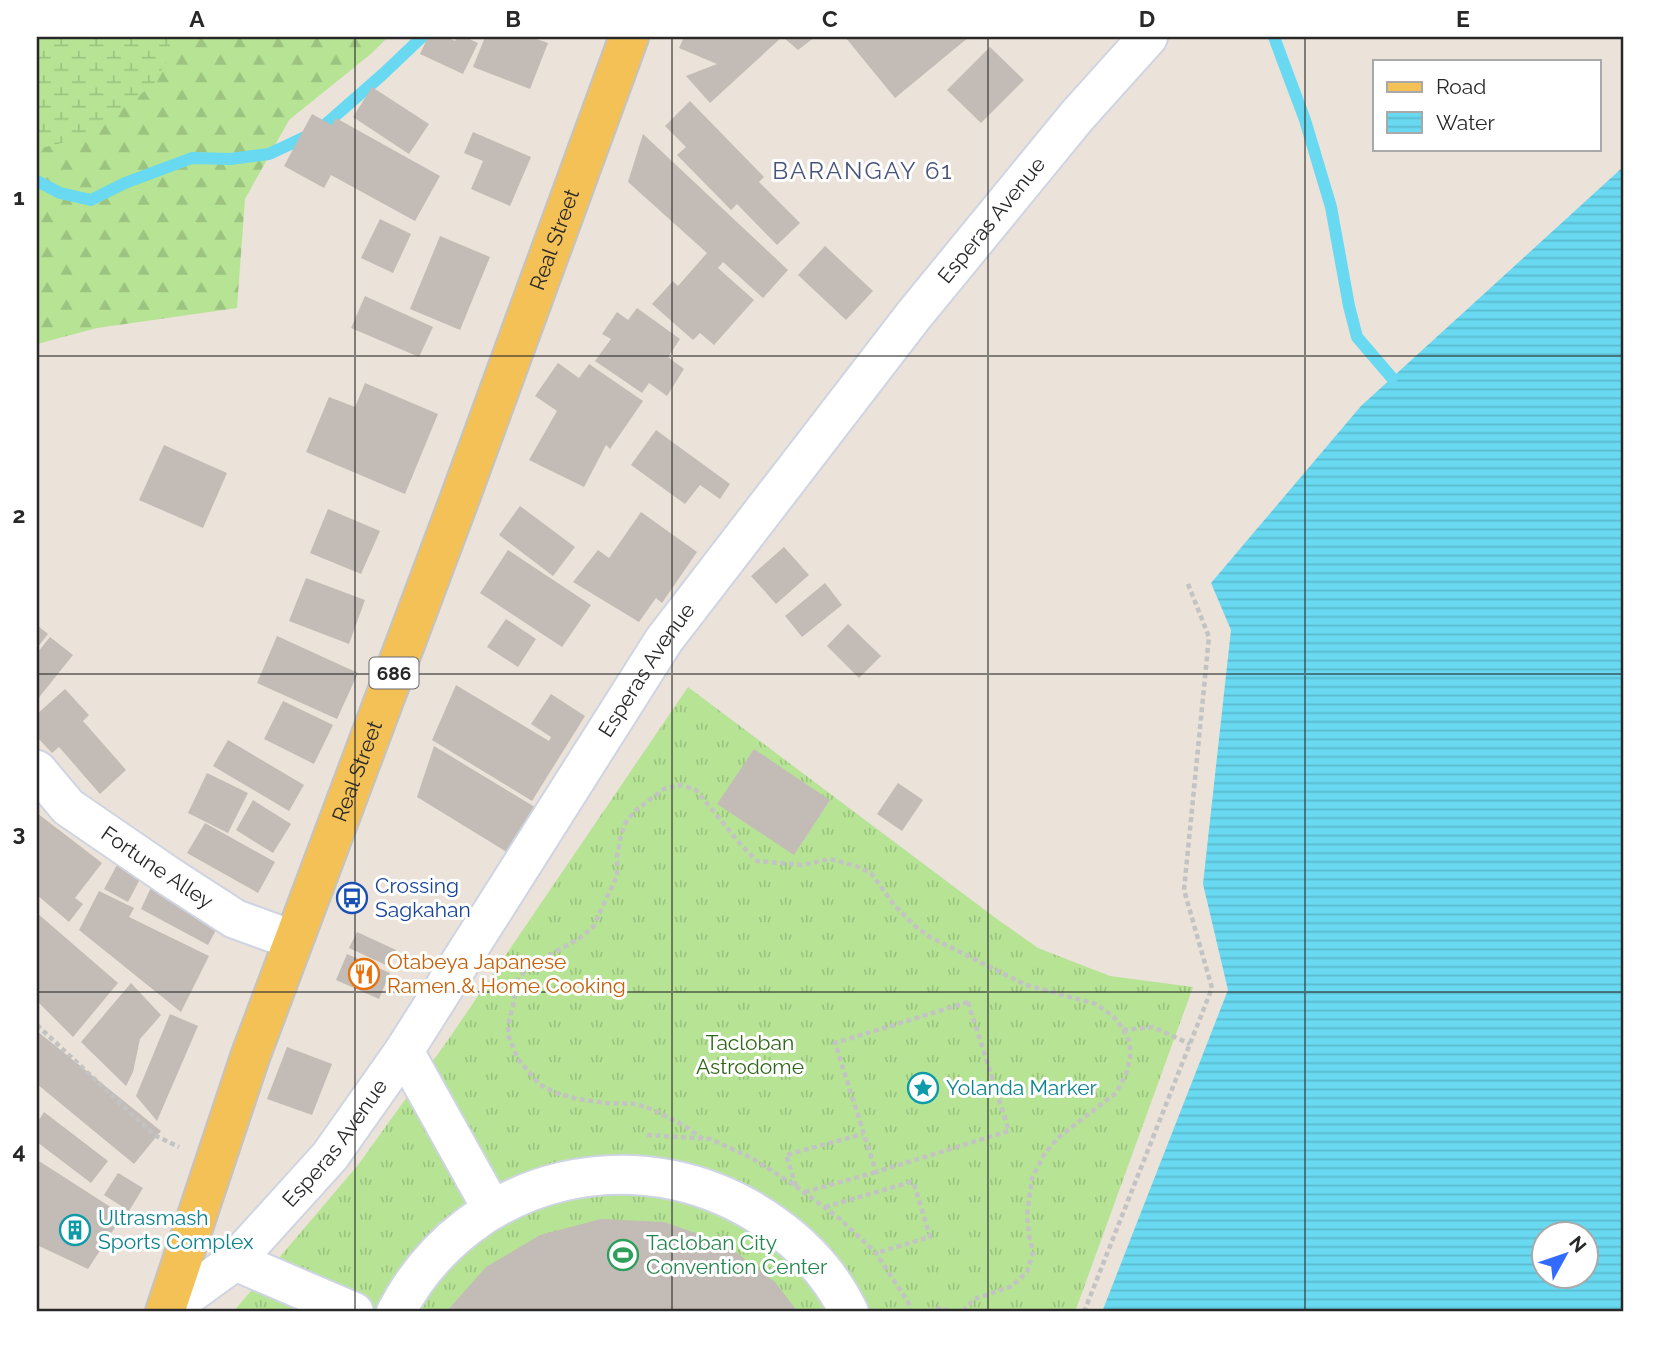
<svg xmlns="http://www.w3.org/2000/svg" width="1660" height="1349" viewBox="0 0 1660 1349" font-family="Raleway,sans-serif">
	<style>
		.grass { fill: url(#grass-tufts) }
		.forest { fill: url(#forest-firs) }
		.wetland { fill: url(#wetland-marsh) }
		.water { fill: url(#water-rules); fill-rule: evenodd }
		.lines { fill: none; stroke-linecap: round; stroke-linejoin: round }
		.stream { stroke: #68d9f1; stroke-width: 12 }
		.building { fill: #c3bcb6 }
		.minor-casing { stroke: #ced4e2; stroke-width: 42 }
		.major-casing { stroke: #c3c3c3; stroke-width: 42 }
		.path { stroke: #c3c3c3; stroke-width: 4.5; stroke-dasharray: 5 3.5; stroke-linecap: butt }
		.minor { stroke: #fff; stroke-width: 38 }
		.major { stroke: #f4c156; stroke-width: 38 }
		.grid { fill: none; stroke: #282828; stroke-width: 2; stroke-opacity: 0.55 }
		.labels { text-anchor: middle; stroke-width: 6; stroke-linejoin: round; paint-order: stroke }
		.shield { fill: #fff; stroke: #686868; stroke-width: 2 }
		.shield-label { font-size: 19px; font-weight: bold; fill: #282828 }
		.street-label { font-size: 21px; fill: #282828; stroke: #fff }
		.transit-label { font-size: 21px; fill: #164399; stroke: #fff; text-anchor: start }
		.food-label { font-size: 21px; fill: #c56008; stroke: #fff; text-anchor: start }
		.park-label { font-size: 21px; fill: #2f6617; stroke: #fff }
		.culture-label { font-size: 21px; fill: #0d838f; stroke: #fff; text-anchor: start }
		.leisure-label { font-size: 21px; fill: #27864d; stroke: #fff; text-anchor: start }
		.quarter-label { font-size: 24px; letter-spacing: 2px; fill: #48557a; stroke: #fff }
		.neatline { fill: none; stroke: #282828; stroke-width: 2.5 }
		.grid-label { font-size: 23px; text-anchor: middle; font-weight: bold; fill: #282828 }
	</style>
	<defs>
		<pattern id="grass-tufts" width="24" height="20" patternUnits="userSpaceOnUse" patternTransform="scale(1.75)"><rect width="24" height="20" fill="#b6e494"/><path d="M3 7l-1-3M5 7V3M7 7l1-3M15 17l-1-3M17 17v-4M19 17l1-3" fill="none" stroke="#9cc480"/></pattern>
		<pattern id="forest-firs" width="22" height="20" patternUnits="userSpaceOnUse" patternTransform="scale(1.75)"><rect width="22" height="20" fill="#b6e494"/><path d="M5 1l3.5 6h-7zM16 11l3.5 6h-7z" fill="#9cc480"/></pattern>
		<pattern id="wetland-marsh" width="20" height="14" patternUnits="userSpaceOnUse" patternTransform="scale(1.75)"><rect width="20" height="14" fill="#b6e494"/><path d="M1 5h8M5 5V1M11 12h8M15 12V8" fill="none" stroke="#9cc480"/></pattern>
		<pattern id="water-rules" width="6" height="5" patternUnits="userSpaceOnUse" patternTransform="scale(1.75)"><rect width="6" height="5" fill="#68d9f1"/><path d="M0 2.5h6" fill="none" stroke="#5abacf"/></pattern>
	</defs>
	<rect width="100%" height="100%" fill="#ebe2d9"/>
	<!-- grass -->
	<path class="grass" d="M 688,687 L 997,919 L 1038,948 L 1110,976 L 1193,987 L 1075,1312 L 233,1312 L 358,1165 L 448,1040 Z"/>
	<!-- forest -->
	<path class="forest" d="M 37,37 L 388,37 L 372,53 L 289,120 L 245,199 L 237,308 L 97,328 L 37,344 Z"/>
	<!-- wetland -->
	<path class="wetland" d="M 37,37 L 172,37 L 166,63 L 153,85 L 82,138 L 37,149 Z"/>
	<!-- water -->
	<path class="water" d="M 1623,167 L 1623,1312 L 1102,1312 L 1228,990 L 1203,884 L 1231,630 L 1211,583 L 1361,406 ZM 1544,1234 L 1586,1234 L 1586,1276 L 1544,1276 Z"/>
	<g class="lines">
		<!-- stream -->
		<path class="stream" d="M 1274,37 L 1305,120 L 1331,207 L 1349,306 L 1357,337 L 1392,378
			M 37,181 L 60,193 L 91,200 L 125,183 L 192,158 L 230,159 L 269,154 L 318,131 L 383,74 L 422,37"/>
	</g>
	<!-- building -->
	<path class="building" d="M 428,37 L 446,37 L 455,41 L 457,37 L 465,37 L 478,43 L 463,74 L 420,54 Z
		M 485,37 L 531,37 L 548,43 L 530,89 L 473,67 Z
		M 684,37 L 782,37 L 710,103 L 686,76 L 717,64 L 679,48 Z
		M 783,37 L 815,37 L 798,50 Z
		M 845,37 L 969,37 L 895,98 Z
		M 990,47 L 1024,80 L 981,123 L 947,90 Z
		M 372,87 L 429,124 L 409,154 L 353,117 Z
		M 690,101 L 764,177 L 759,182 L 800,223 L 777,245 L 737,204 L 731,210 L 677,155 L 686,147 L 665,126 Z
		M 312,114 L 332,125 L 336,118 L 440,176 L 415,221 L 331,175 L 324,188 L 284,166 Z
		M 473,132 L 531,157 L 510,206 L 471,189 L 483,161 L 464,153 Z
		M 643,134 L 788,270 L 763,298 L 723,262 L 718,268 L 754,300 L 714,345 L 700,333 L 693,340 L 652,304 L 673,281 L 678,286 L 707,253 L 628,182 Z
		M 380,219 L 411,234 L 393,273 L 361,258 Z
		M 440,236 L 490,257 L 460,330 L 410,309 Z
		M 825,246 L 873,291 L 846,320 L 798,275 Z
		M 365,296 L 433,327 L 419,357 L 351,328 Z
		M 637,308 L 680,339 L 668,357 L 684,369 L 667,396 L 649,383 L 642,393 L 595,361 L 611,339 L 602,334 L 617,312 L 628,320 Z
		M 558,363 L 579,378 L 589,364 L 643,401 L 610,449 L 606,445 L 584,487 L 529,460 L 557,411 L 535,396 Z
		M 365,383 L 438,414 L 405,494 L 306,452 L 329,397 L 355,407 Z
		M 656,430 L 730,484 L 720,499 L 700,485 L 685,504 L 631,465 Z
		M 164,445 L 227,473 L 203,528 L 139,500 Z
		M 520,506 L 575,547 L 553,576 L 499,535 Z
		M 328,509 L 380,531 L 361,574 L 310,553 Z
		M 641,512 L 697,552 L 662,603 L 656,598 L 639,622 L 573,582 L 598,550 L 609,558 Z
		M 784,547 L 809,575 L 776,604 L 751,576 Z
		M 508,550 L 591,605 L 562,647 L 480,593 Z
		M 306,578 L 365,600 L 349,644 L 289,621 Z
		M 825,583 L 842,605 L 802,637 L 785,616 Z
		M 506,619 L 536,639 L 518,667 L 487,647 Z
		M 848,624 L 881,656 L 859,678 L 827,646 Z
		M 37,625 L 48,634 L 37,648 Z
		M 277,636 L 358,673 L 337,719 L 257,683 Z
		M 50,637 L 73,655 L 37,700 L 37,653 Z
		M 456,685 L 549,741 L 551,737 L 531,724 L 551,694 L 585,716 L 532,801 L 432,740 Z
		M 65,689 L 89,715 L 83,721 L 126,770 L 100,794 L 59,747 L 52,753 L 37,737 L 37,714 Z
		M 283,701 L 333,725 L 314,764 L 264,739 Z
		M 228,740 L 304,785 L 289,811 L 213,766 Z
		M 434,746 L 538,809 L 510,854 L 417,797 Z
		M 754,749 L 830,800 L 794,855 L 717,804 Z
		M 207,773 L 248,793 L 228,833 L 188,813 Z
		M 898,783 L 923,800 L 902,831 L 877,814 Z
		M 253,800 L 291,824 L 273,853 L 236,830 Z
		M 37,813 L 102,863 L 75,898 L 83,904 L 69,922 L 37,895 Z
		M 205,823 L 275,862 L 258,893 L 187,853 Z
		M 123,854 L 147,866 L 128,902 L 104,889 Z
		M 154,881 L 224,915 L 208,945 L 141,909 Z
		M 99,891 L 134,908 L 129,917 L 209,956 L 181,1012 L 79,930 Z
		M 37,913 L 118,983 L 73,1037 L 37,1001 Z
		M 357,932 L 396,950 L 388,966 L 349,948 Z
		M 347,954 L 390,973 L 379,999 L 336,980 Z
		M 131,983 L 161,1015 L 140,1039 L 133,1072 L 126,1086 L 81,1042 Z
		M 170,1014 L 198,1026 L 157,1121 L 136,1096 Z
		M 37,1031 L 161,1131 L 134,1164 L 37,1084 Z
		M 287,1047 L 332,1064 L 312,1115 L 267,1099 Z
		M 44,1112 L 108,1161 L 91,1183 L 37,1142 L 37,1123 Z
		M 39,1161 L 123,1215 L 88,1269 L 37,1245 L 37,1166 Z
		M 118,1173 L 143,1188 L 129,1211 L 104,1195 Z
		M 601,1219 L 664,1222 L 724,1243 L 775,1282 L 798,1312 L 446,1312 L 486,1267 L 540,1235 Z"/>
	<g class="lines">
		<!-- minor casing -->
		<g class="minor-casing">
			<g id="minor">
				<path id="s1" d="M 37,770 L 68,807 L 170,877 L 235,919 L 293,940"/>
				<path d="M 404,1051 L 492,1209"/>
				<path d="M 235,1261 L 354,1312"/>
				<path id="s2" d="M 166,1311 L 235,1261 L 330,1156 L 404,1051 L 664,640 L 914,315 L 1077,116 L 1148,37"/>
				<path d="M 396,1312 C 469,1172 646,1132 774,1225 C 805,1247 832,1277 849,1312"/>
			</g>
		</g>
		<!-- major casing -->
		<g class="major-casing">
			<g id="major">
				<path id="s3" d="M 165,1312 L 250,1057 L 460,498 L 629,37"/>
			</g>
		</g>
		<!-- path -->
		<path class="path" d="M 968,1002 L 1009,1131 L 876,1172 L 835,1043 Z
			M 37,1025 L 154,1135 L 179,1147
			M 1123,1030 L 1153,1027 L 1190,1044
			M 647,1135 L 710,1139 L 752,1158 L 797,1187 L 840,1219 L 876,1253 L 908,1302 L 912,1312
			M 703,1139 L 683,1125 L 654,1110 L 636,1104 L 606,1103 L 578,1099 L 556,1093 L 539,1084 L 518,1059 L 508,1035 L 509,1020 L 513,1006 L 517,981 L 527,968 L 580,938 L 593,927 L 617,876 L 617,856 L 621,835 L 627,820 L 636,810 L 664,789 L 681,785 L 696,790 L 742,846 L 757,861 L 802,865 L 830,859 L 856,866 L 871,873 L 894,905 L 916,927 L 930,937 L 1026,985 L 1096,1004 L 1113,1016 L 1123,1029 L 1130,1043 L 1130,1058 L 1126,1074 L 1116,1093 L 1060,1136 L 1045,1153 L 1032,1178 L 1027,1215 L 1029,1235 L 1033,1253 L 1027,1272 L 1012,1286 L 974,1299 L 962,1312
			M 796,1186 L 786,1155 L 863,1134
			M 805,1192 L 876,1172
			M 825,1207 L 911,1182 L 914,1184 L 930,1237 L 876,1253
			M 928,1312 C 936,1307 944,1308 952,1312
			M 1084,1312 L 1212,988 L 1184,890 L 1209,637 L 1188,584"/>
		<!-- minor -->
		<use href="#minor" class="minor"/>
		<!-- major -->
		<use href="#major" class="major"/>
	</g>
	<!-- grid -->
	<path class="grid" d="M 355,37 L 355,1312M 672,37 L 672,1312M 988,37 L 988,1312M 1305,37 L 1305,1312M 37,356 L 1623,356M 37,674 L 1623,674M 37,992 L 1623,992"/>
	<!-- icons -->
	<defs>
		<g id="bus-ring" transform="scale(1.575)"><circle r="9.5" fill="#fff" stroke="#1a4fb4" stroke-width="1.5"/><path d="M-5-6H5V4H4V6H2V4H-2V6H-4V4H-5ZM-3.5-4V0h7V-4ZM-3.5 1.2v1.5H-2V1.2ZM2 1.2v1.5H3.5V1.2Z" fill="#1a4fb4"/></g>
		<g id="restaurant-ring" transform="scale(1.575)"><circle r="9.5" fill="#fff" stroke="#e8710a" stroke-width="1.5"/><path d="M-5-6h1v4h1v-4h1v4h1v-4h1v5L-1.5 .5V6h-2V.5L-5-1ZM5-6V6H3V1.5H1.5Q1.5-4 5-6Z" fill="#e8710a"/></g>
		<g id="sight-ring" transform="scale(1.575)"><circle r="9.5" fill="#fff" stroke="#0f9aa8" stroke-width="1.5"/><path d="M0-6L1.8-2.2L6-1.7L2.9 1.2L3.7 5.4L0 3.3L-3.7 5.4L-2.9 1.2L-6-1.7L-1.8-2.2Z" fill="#0f9aa8"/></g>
		<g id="building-ring" transform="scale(1.575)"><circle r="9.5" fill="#fff" stroke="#0f9aa8" stroke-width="1.5"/><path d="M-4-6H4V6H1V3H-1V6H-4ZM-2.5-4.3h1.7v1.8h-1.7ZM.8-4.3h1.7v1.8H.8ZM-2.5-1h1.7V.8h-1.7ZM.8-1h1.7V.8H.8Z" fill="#0f9aa8"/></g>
		<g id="stadium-ring" transform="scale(1.575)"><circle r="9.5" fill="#fff" stroke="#2e9e5b" stroke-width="1.5"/><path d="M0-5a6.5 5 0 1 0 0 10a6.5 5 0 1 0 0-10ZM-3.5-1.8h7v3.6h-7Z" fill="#2e9e5b"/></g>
	</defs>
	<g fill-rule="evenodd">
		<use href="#bus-ring" x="352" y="898"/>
		<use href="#restaurant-ring" x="364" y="974"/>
		<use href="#sight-ring" x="923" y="1088"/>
		<use href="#building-ring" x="75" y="1230"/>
		<use href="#stadium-ring" x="623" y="1255"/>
	</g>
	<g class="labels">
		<!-- shield labels -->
		<rect class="shield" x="369.5" y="657.5" width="49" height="31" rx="5"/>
		<g class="shield-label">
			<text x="394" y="680">686</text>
		</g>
		<!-- street labels -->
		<g class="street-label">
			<text dy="7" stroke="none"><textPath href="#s2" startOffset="1374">Esperas Avenue</textPath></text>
			<text dy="7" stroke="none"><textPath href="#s3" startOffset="1141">Real Street</textPath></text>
			<text dy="7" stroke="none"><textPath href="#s2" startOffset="807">Esperas Avenue</textPath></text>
			<text dy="7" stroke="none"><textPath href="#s3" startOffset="574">Real Street</textPath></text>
			<text dy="7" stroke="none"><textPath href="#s1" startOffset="156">Fortune Alley</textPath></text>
			<text dy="7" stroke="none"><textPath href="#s2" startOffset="240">Esperas Avenue</textPath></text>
		</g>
		<!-- transit labels -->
		<g class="transit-label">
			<text x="375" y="893">Crossing<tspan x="375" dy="24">Sagkahan</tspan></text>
		</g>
		<!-- food labels -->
		<g class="food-label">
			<text x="387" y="969">Otabeya Japanese<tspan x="387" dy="24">Ramen &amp; Home Cooking</tspan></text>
		</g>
		<!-- park labels -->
		<g class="park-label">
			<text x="750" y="1050">Tacloban<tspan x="750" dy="24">Astrodome</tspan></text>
		</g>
		<!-- culture labels -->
		<g class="culture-label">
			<text x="946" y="1095">Yolanda Marker</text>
			<text x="98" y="1225">Ultrasmash<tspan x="98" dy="24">Sports Complex</tspan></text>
		</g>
		<!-- leisure labels -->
		<g class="leisure-label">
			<text x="646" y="1250">Tacloban City<tspan x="646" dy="24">Convention Center</tspan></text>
		</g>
		<!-- quarter labels -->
		<g class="quarter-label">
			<text x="863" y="179">BARANGAY 61</text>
		</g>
	</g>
	<!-- border -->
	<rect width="1660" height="1349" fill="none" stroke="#ffffff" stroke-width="77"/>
	<!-- legend -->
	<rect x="1373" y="60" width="228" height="91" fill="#ffffff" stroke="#a9a9a9" stroke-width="2"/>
	<rect x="1387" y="82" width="35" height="10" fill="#f4c156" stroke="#a9a9a9" stroke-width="2"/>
	<text x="1436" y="94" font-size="21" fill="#282828">Road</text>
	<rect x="1387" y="112" width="35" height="21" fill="url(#water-rules)" stroke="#a9a9a9" stroke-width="2"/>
	<text x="1436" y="130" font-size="21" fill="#282828">Water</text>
	<!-- north arrow -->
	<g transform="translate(1565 1255) rotate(50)"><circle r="33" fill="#ffffff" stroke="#a9a9a9" stroke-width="2"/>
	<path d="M0-5L12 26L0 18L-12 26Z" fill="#336bfe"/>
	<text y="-10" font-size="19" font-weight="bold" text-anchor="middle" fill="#282828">N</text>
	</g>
	<rect x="38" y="38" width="1584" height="1272" class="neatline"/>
	<g class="grid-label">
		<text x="197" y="27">A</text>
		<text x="513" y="27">B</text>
		<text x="830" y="27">C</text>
		<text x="1147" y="27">D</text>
		<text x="1463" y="27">E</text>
		<text x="19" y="205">1</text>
		<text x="19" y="523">2</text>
		<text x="19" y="841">3</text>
		<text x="19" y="1159">4</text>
	</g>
</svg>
